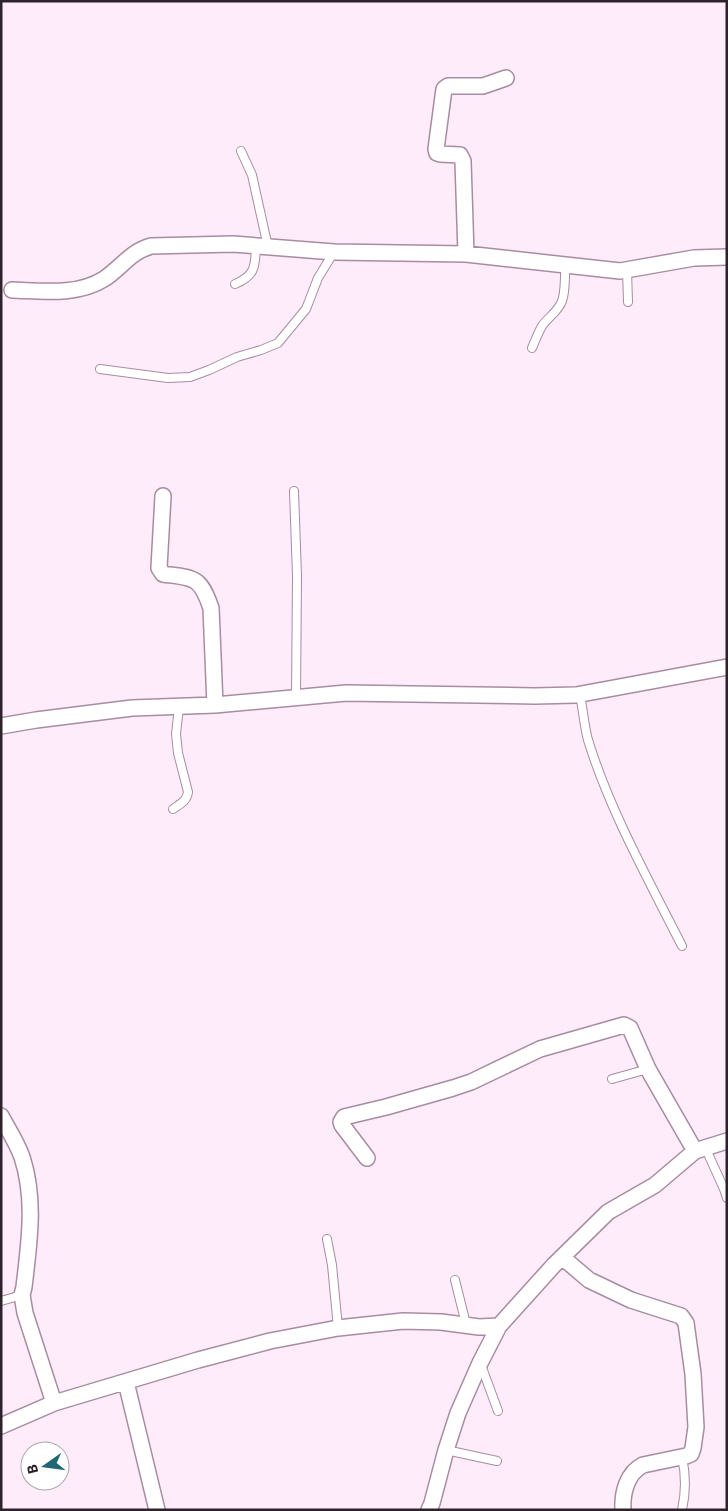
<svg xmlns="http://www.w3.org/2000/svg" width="728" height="1511" viewBox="0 0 728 1511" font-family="'Open Sans',sans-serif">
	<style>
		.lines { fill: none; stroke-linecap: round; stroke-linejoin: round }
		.service-casing { stroke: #a88ca1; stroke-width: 10 }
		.minor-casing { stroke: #a88ca1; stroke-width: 18 }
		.service { stroke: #fff; stroke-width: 8 }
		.minor { stroke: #fff; stroke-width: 15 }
	</style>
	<rect width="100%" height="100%" fill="#feecfa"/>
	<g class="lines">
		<!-- service casing -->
		<g class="service-casing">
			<path id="service" d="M 241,151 L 252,175 L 268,247
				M 627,270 L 628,302
				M 235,284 C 256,275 255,266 256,246
				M 532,348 C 535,341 538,333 542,326 C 548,317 558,312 562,301 C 566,290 564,277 566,265
				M 100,369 L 168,378 L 190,377 L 209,370 L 237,357 L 261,350 L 278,343 L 306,309 L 318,278 L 334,252
				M 294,491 L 297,576 L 296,698
				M 580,695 C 583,709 584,725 588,740 C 610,811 648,879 682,946
				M 173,809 C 180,804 187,801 188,792 L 178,753 L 176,734 L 179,707
				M 612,1079 L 648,1069
				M 705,1147 L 724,1189 L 727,1198
				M 327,1239 L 332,1265 L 338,1328
				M 455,1280 L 466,1324
				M 1,1301 L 22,1295
				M 481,1365 L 498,1411
				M 446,1450 L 497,1461
				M 682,1457 C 686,1475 686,1492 682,1510"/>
		</g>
		<!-- minor casing -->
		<g class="minor-casing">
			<path id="minor" d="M 466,254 L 463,161 L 460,155 L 440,154 L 437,153 L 436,149 L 444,89 L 448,86 L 483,86 L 506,78
				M 12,290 C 42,291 77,296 104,279 C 121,268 130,252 151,246 L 233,244 L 334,252 L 466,254 L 620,271 L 694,258 L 727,257
				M 163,496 L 159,568 L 163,574 C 194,578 200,576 211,608 L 215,705
				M 1,726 L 36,720 L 132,708 L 215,705 L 346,693 L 535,696 L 576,695 L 727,667
				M 1,1116 C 8,1129 17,1143 22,1157 C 36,1200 29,1243 24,1287 L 22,1295 L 25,1313 L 54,1403
				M 367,1158 L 342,1125 L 341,1122 L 344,1117 L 386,1107 L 453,1088 L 471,1082 L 540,1049 L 624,1025 L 630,1028 L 648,1069 L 695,1151
				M 562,1257 L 589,1280 L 631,1300 L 681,1316 L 686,1323 L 693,1374 L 696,1427 L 693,1448 L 691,1454 L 686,1456 L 643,1465 C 627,1473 622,1493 623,1510
				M 126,1382 L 157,1510
				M 1,1426 L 54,1403 L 198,1360 L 270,1341 L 338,1328 L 403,1321 L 441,1322 L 479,1327 L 499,1326
				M 429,1510 L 432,1503 L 446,1450 L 458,1413 L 480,1363 L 499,1326 L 554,1265 L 608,1212 L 655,1185 L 695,1151 L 727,1141"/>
		</g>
		<!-- service -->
		<use href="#service" class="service"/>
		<!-- minor -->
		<use href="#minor" class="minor"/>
	</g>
	<!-- border -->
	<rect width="728" height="1511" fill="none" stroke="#2e232c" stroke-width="5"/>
	<!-- north arrow -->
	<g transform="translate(45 1466) rotate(256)"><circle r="24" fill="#ffffff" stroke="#aba7ab"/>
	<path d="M0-4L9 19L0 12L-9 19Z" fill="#1f6775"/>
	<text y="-8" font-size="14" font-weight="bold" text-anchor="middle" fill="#2e232c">B</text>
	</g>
</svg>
